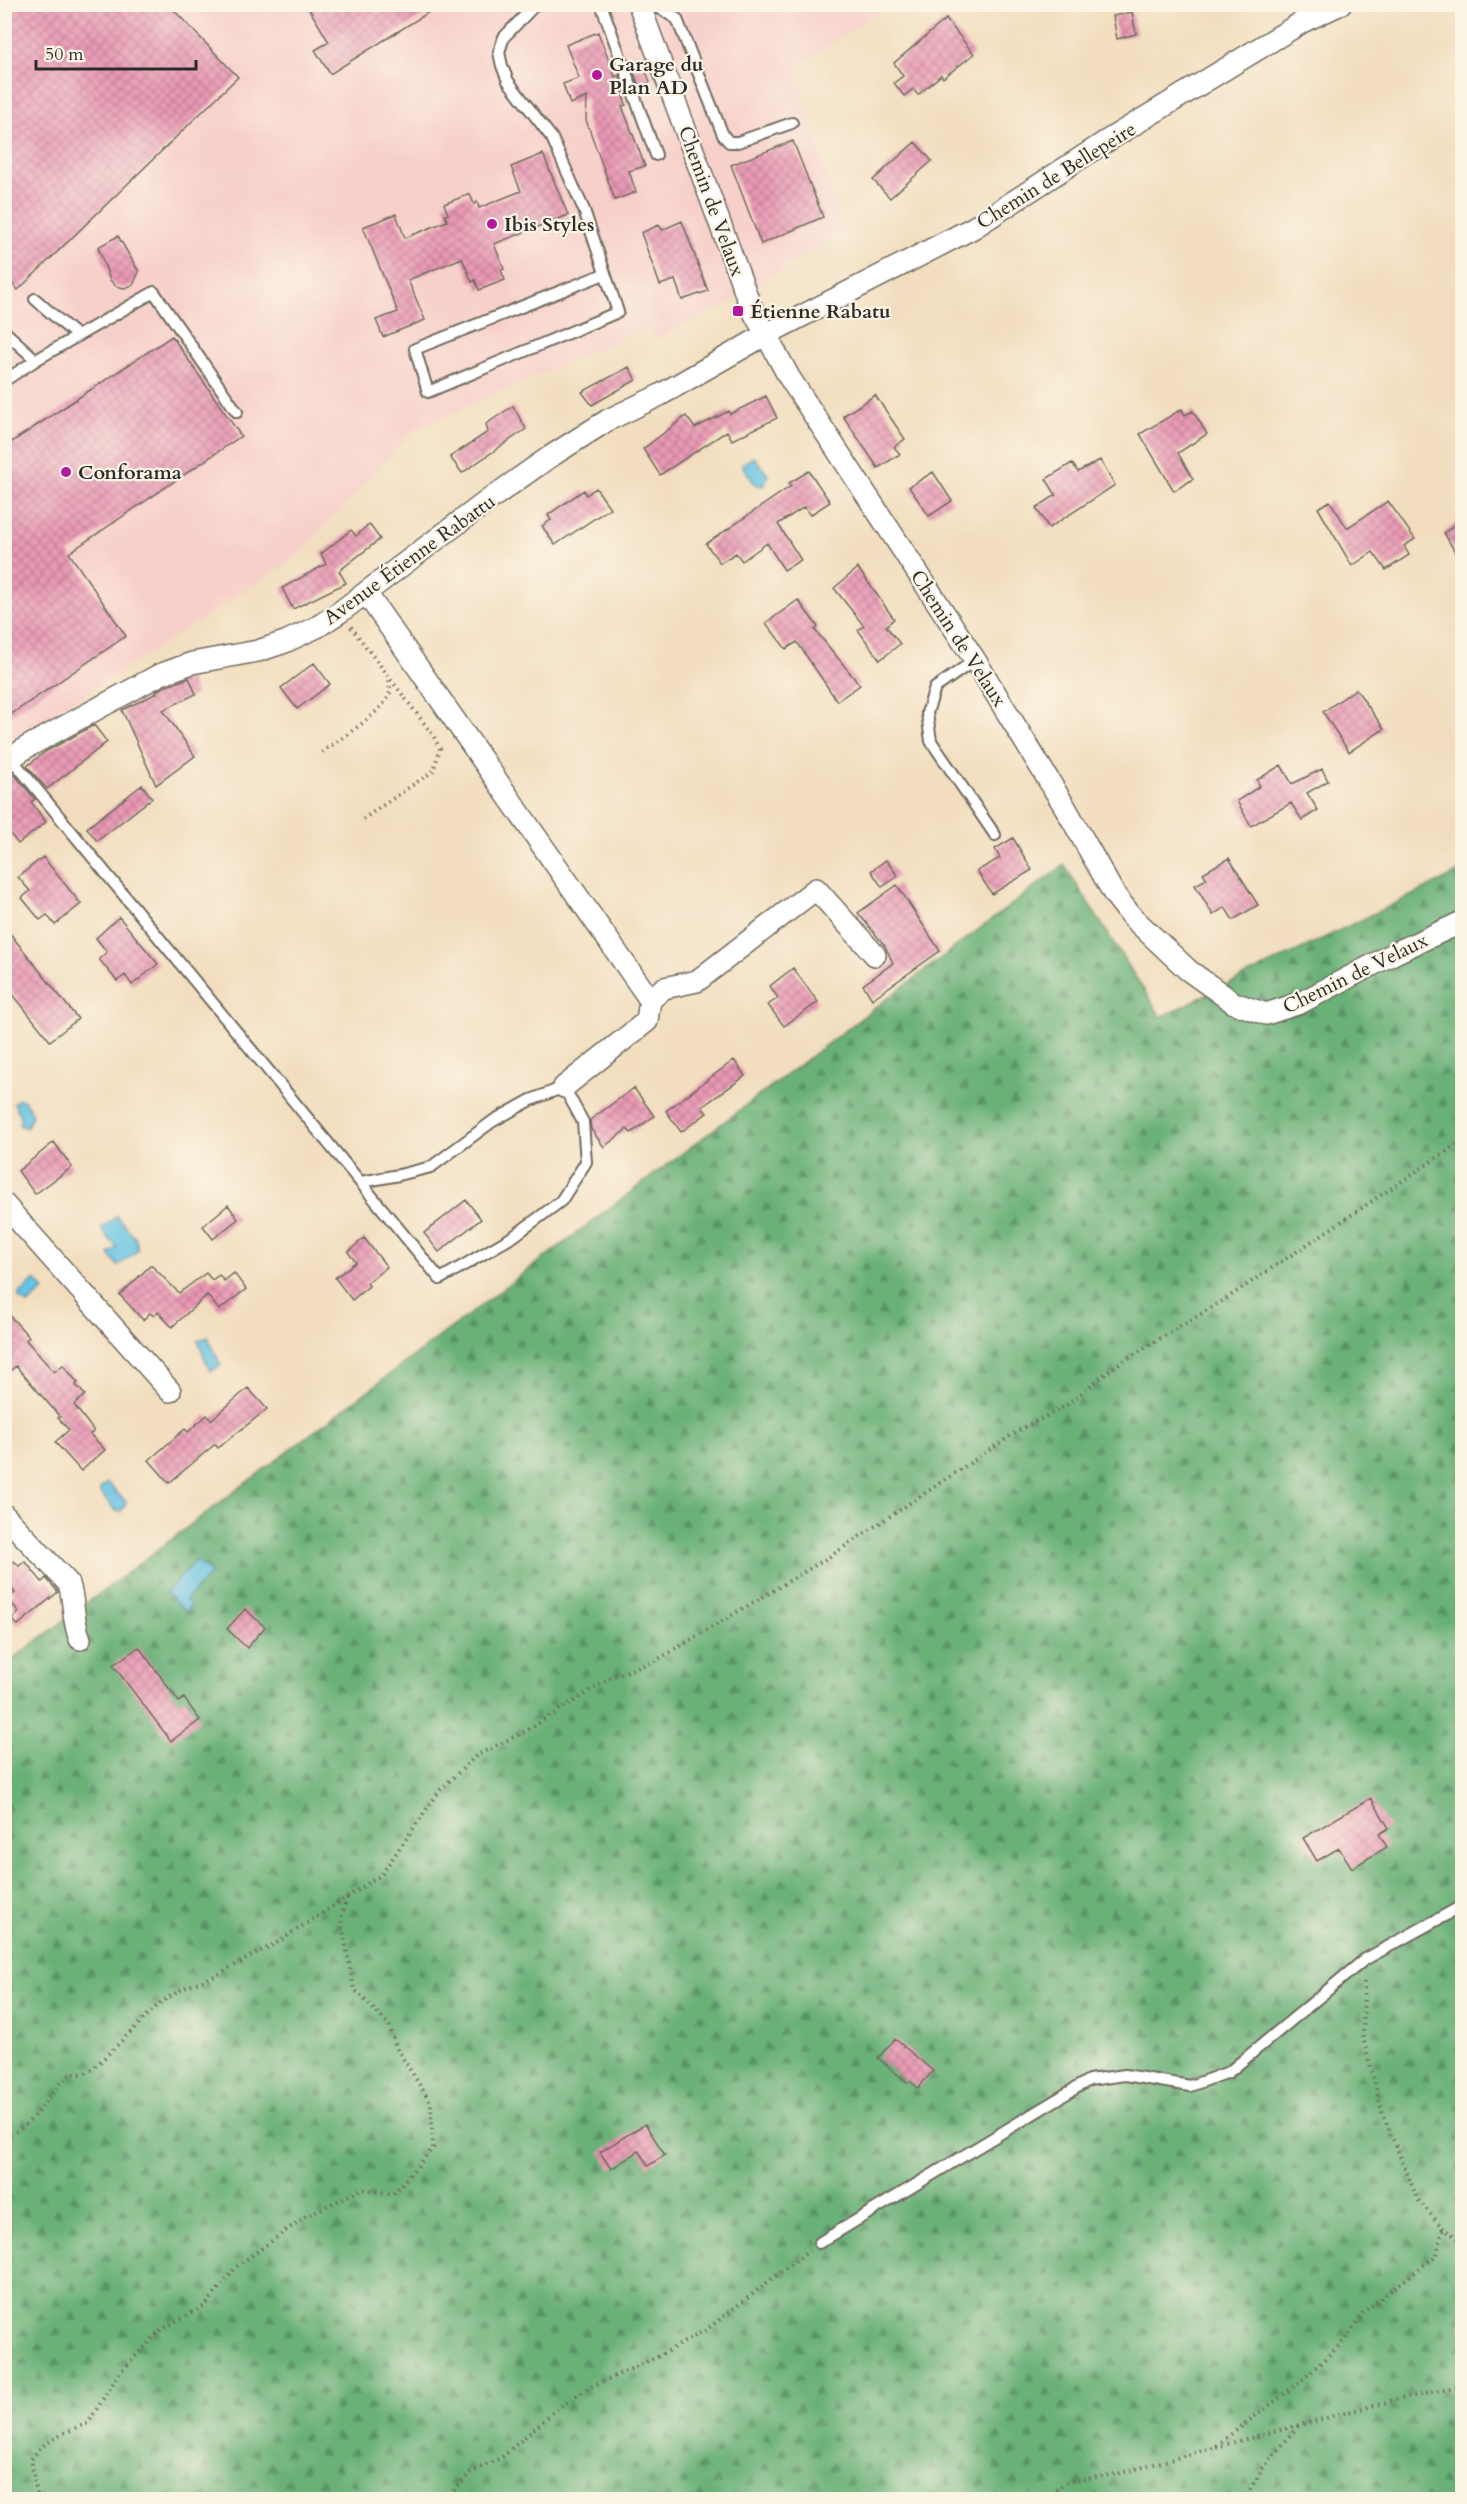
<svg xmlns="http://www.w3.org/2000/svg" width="1467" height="2504" viewBox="0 0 1467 2504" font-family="Cardo,serif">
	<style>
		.built { fill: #f7d0cb }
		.forest { fill: url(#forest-firs); stroke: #4a6e52; stroke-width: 1.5 }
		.water { fill: #66c3e4; stroke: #487788; stroke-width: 1.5 }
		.building { fill: url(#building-cross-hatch) }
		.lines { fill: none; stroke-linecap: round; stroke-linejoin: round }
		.lane-casing { stroke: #716a5f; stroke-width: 14 }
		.street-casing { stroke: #716a5f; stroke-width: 24 }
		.path { stroke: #716a5f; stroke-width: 4; stroke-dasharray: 1.5 4.5; stroke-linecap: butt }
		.lane { stroke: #fff; stroke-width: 10 }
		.street { stroke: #fff; stroke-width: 21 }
		.poi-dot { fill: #b5179e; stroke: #fcf5e5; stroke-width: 2 }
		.labels { text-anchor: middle; stroke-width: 4.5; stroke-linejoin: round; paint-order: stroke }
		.poi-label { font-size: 20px; font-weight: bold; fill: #2b2b2b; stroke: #fcf5e5; text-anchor: start }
		.street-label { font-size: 20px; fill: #2b2b2b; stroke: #fcf5e5 }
	</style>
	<defs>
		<pattern id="forest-firs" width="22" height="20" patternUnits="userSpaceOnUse" patternTransform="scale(1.5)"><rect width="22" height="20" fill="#6ab178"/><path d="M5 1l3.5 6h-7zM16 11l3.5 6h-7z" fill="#579063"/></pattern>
		<pattern id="building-cross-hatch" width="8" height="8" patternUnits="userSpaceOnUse" patternTransform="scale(1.5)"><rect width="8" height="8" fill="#ea99b5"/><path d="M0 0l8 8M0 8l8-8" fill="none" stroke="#be7d93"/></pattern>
	</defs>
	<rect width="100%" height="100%" fill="#fcf5e5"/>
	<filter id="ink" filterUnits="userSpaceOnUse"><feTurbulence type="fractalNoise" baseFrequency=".0167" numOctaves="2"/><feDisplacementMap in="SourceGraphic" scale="12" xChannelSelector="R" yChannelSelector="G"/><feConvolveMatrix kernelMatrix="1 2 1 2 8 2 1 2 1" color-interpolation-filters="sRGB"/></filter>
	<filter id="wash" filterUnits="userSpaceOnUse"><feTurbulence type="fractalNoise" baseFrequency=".008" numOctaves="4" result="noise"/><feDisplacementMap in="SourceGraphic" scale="24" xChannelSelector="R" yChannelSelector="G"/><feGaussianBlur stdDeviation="1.35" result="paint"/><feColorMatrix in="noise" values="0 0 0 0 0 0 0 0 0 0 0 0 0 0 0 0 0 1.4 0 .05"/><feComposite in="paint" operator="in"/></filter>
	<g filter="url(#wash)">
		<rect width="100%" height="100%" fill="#f2debf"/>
		<!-- built -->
		<path class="built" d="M 4,5 L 888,5 L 795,69 L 844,230 L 728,304 L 656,339 L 647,327 L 412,431 L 297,557 L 8,745 L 4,741 Z"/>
		<!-- forest -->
		<path class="forest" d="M 1064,865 L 1161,1017 L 1462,871 L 1462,2499 L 5,2500 L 5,1665 Z"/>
		<!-- water -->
		<path class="water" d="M 754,457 L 768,475 L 764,486 L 755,484 L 743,467 L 742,464 Z
			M 19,1099 C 27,1102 22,1098 27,1105 C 37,1120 30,1114 27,1128 L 19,1125 L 21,1119 L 14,1103 Z
			M 117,1216 L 136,1239 L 138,1250 L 118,1266 L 109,1254 L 117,1248 L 101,1229 Z
			M 35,1280 L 44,1290 L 28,1304 L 19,1298 L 19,1294 Z
			M 208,1337 L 221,1366 L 210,1371 L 198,1341 Z
			M 107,1483 L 126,1502 L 125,1506 L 121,1511 L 116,1511 L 100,1493 L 100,1489 Z
			M 196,1560 L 211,1573 L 186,1600 L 191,1605 L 185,1611 L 166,1593 Z"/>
		<g id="blocks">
			<!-- building -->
			<path class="building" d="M 4,4 L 168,4 L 238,77 L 18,290 L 4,274 Z
				M 306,4 L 442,4 L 330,74 L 315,50 L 329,42 Z
				M 1132,12 L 1136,34 L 1117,39 L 1113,16 Z
				M 946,19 L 974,54 L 943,78 L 941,75 L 918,95 L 913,89 L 904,96 L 894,83 L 903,76 L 894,63 Z
				M 598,32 L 615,77 L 619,75 L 625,92 L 622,93 L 626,105 L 622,106 L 645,166 L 629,171 L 636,192 L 615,200 L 586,120 L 587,97 L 570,104 L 563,84 L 579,78 L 566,45 Z
				M 644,66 L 650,82 L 639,86 L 633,70 Z
				M 793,141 L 823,217 L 761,244 L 731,165 Z
				M 915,142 L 932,161 L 890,198 L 873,180 Z
				M 543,154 L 568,215 L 494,244 L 504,269 L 501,270 L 505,280 L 479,290 L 475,280 L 472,282 L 462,258 L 408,280 L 425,320 L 383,337 L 376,320 L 398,312 L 363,227 L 396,214 L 405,238 L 447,221 L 445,215 L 448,214 L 444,204 L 470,194 L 474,204 L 477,202 L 479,208 L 521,191 L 511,167 Z
				M 682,221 L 708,291 L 682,300 L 675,280 L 660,285 L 641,233 L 659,225 L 662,230 Z
				M 118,236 L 139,272 L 133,285 L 124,288 L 116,286 L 110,280 L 98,247 Z
				M 172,336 L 241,436 L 69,553 L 126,636 L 4,719 L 4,447 Z
				M 629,367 L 636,380 L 592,405 L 582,392 Z
				M 875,395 L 905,439 L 894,447 L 900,454 L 878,468 L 843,416 Z
				M 766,396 L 777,418 L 732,440 L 727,431 L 660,475 L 643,449 L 686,416 L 695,428 L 729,411 L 730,414 Z
				M 513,406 L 526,429 L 462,473 L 450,457 L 488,432 L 486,424 Z
				M 1182,409 L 1185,415 L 1193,411 L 1207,434 L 1178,453 L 1193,479 L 1174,491 L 1140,434 Z
				M 1100,460 L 1115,485 L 1049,528 L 1036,508 L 1056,495 L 1046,479 L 1072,463 L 1078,472 Z
				M 809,471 L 830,502 L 810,515 L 804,507 L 778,524 L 801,560 L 784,570 L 767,543 L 742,561 L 736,553 L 720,563 L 706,544 L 791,486 L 789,483 Z
				M 933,472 L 952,501 L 929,516 L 909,487 Z
				M 596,488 L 610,508 L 555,545 L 542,526 L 551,520 L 548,515 L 584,490 L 586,495 Z
				M 1330,501 L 1347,528 L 1388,501 L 1415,539 L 1404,546 L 1409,555 L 1386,570 L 1373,552 L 1352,566 L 1318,508 Z
				M 1462,519 L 1462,564 L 1444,533 Z
				M 369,524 L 380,539 L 339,571 L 346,583 L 293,609 L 282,588 L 326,564 L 321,554 L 351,530 L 356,536 Z
				M 858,568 L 894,619 L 886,626 L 900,644 L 880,660 L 858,630 L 864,626 L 834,588 Z
				M 798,600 L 818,627 L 815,630 L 860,685 L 837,701 L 797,642 L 786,649 L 766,623 Z
				M 314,663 L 330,684 L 297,709 L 281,688 Z
				M 189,678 L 196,694 L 163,710 L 195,756 L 156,785 L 122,710 L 157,693 L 156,691 L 164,687 Z
				M 1356,689 L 1384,729 L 1349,752 L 1323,712 Z
				M 94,725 L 107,742 L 47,789 L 27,766 L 45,752 Z
				M 1281,765 L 1292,784 L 1322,769 L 1328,781 L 1307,793 L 1318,810 L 1302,820 L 1291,803 L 1251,826 L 1237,801 L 1260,786 L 1257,780 Z
				M 14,774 L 35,799 L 31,802 L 46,822 L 18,844 L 4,826 L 4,782 Z
				M 142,785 L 152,798 L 97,841 L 87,828 Z
				M 1013,838 L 1032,870 L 992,894 L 977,871 L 1000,858 L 995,849 Z
				M 43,857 L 81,904 L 55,925 L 47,915 L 40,920 L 22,898 L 30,891 L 18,877 Z
				M 1229,858 L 1258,905 L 1233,920 L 1225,907 L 1213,915 L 1195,885 L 1207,879 L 1203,873 Z
				M 886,860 L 898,876 L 882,887 L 871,871 Z
				M 897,885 L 940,951 L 872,999 L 863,985 L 893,963 L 885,946 L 858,913 Z
				M 119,917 L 158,964 L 132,985 L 125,975 L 117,981 L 99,959 L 107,952 L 96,938 Z
				M 4,926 L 78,1019 L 50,1041 L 4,983 Z
				M 793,968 L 818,1002 L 784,1026 L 768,1005 L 778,998 L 770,986 Z
				M 734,1060 L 745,1076 L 702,1107 L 707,1113 L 681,1132 L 666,1111 Z
				M 634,1088 L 654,1116 L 631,1133 L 627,1129 L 604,1147 L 591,1129 L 590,1120 Z
				M 54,1142 L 72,1167 L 35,1194 L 18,1171 Z
				M 466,1200 L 481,1219 L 439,1252 L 424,1233 Z
				M 228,1205 L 238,1219 L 213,1239 L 203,1226 Z
				M 364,1238 L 387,1267 L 367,1283 L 369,1286 L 352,1300 L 335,1278 L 356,1262 L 348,1252 Z
				M 151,1265 L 179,1293 L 206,1273 L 212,1280 L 219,1275 L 224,1281 L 234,1273 L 246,1289 L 219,1310 L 207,1295 L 172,1327 L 158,1312 L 154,1316 L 150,1313 L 143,1320 L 120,1295 Z
				M 4,1309 L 29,1337 L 26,1340 L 54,1372 L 63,1365 L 78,1383 L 76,1385 L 85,1395 L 74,1405 L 94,1431 L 90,1434 L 105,1450 L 81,1471 L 55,1442 L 69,1430 L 58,1418 L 60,1417 L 16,1366 L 4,1376 Z
				M 248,1388 L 267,1409 L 218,1448 L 215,1444 L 169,1483 L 149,1460 L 185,1429 L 188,1432 L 207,1415 L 211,1420 Z
				M 14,1561 L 19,1566 L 25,1561 L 42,1582 L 46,1578 L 58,1592 L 18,1625 L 12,1620 L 19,1612 L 8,1599 L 15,1593 L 4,1580 L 4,1569 Z
				M 245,1609 L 265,1627 L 247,1648 L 227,1629 Z
				M 139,1647 L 179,1702 L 184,1698 L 200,1720 L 171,1741 L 113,1665 Z
				M 1371,1798 L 1389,1828 L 1379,1834 L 1387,1847 L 1352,1868 L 1339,1848 L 1317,1861 L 1303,1838 Z
				M 895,2039 L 933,2071 L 918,2088 L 910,2081 L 908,2083 L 878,2058 Z
				M 645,2124 L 665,2155 L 648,2166 L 639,2151 L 611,2169 L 600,2152 Z"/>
		</g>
	</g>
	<g filter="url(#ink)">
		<use href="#blocks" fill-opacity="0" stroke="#716a5f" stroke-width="1.5"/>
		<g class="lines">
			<!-- lane casing -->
			<g class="lane-casing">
				<path id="lane" d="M 536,4 L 504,37 L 499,52 L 502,66 L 508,81 L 552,138 L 584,210 L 618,312 L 428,392 L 415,349 L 604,274
					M 601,4 L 656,155
					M 653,4 L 677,19 L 723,135 L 729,142 L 738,142 L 792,123
					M 35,299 L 77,336
					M 4,331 L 36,360
					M 4,381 L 36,360 L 154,292 L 237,412
					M 975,660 L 935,688 L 927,713 L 931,741 L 995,835
					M 11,758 L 440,1279 L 514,1236 L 561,1201 L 586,1162 L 583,1122 L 564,1087 L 531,1100 L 493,1121 L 431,1167 L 399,1175 L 361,1182
					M 819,2243 L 1089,2080 L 1125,2075 L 1190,2086 L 1229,2072 L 1364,1960 L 1462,1906"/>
			</g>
			<!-- street casing -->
			<g class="street-casing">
				<path id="street" d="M 639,4 L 750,305 L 789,377 L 975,660 L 1065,807 L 1114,894 L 1132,917 L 1188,970 L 1234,1003 L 1266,1014 L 1300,1003 L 1397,952 L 1462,922
					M 366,593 L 650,1000
					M 4,763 L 27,747 L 159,675 L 192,663 L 258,651 L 285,642 L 317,627 L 340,612 L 490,499 L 548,458 L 608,420 L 660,395 L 765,335 L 973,228 L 1105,142 L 1304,21 L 1341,4
					M 564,1087 L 647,1021 L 650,1000 L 664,988 L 697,981 L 816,889 L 875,955
					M 4,1204 L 170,1391
					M 4,1515 L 69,1584 C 75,1603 72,1620 80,1639"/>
			</g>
			<!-- path -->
			<path class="path" d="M 351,627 L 433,735 L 440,749 L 433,771 L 363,819
				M 322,752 C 337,741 387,710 390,692 C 390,688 389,682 389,678
				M 1364,1982 L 1363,2037 L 1383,2115 L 1418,2200 L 1443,2228 L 1462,2241
				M 4,2136 C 31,2132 50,2090 70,2074 L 84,2074 L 93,2069 L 161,2002 L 184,1988 L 215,1976 L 278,1942 L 381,1875 L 440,1790 L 477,1755 L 526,1731 L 612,1677 L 657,1660 L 829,1557 L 1021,1429 L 1064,1407 L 1115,1366 L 1227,1298 L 1462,1141
				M 1216,2447 L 1402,2398 L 1462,2387
				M 38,2500 L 31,2459 L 42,2446 L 64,2433 L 88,2423 L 120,2372 L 162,2329 L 206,2305 L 236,2267 L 306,2216 L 362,2189 L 393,2194 L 433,2148 L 431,2103 L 397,2049 L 389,2025 L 354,1989 L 341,1919 L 347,1897
				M 446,2500 L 470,2473 L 502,2457 L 557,2409 L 588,2388 L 655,2358 L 706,2330 L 809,2250
				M 1041,2500 L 1067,2482 L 1121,2473 L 1213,2448 L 1300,2382 L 1345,2340 L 1363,2312 L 1437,2255 L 1443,2228
				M 1245,2500 L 1262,2469 L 1299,2425"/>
			<!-- lane -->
			<use href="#lane" class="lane"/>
			<!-- street -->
			<use href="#street" class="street"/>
		</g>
	</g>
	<!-- markers -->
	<g class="poi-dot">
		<circle cx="597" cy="75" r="6"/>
		<circle cx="492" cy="224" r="6"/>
		<rect x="732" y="305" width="12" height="12" rx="3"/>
		<circle cx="66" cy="472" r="6"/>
	</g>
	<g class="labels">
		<!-- poi labels -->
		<g class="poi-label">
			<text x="609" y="71">Garage du<tspan x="609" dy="23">Plan AD</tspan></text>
			<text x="504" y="231">Ibis Styles</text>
			<text x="750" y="318">Étienne Rabatu</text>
			<text x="78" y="479">Conforama</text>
		</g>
		<!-- street labels -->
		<g class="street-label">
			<text transform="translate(1056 175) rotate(-32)" y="7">Chemin de Bellepeire</text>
			<text transform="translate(712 201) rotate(70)" y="7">Chemin de Velaux</text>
			<text transform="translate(409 559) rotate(-36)" y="7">Avenue Étienne Rabattu</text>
			<text transform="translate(959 638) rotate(57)" y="7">Chemin de Velaux</text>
			<text transform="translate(1355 973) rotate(-26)" y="7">Chemin de Velaux</text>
		</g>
	</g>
	<!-- margin -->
	<rect width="1467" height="2504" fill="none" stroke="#fcf5e5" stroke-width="24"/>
	<!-- scale -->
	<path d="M36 60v9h160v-9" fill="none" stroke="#2b2b2b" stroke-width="3"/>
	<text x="45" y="60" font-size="18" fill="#2b2b2b" stroke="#fcf5e5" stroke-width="4.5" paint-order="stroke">50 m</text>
</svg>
